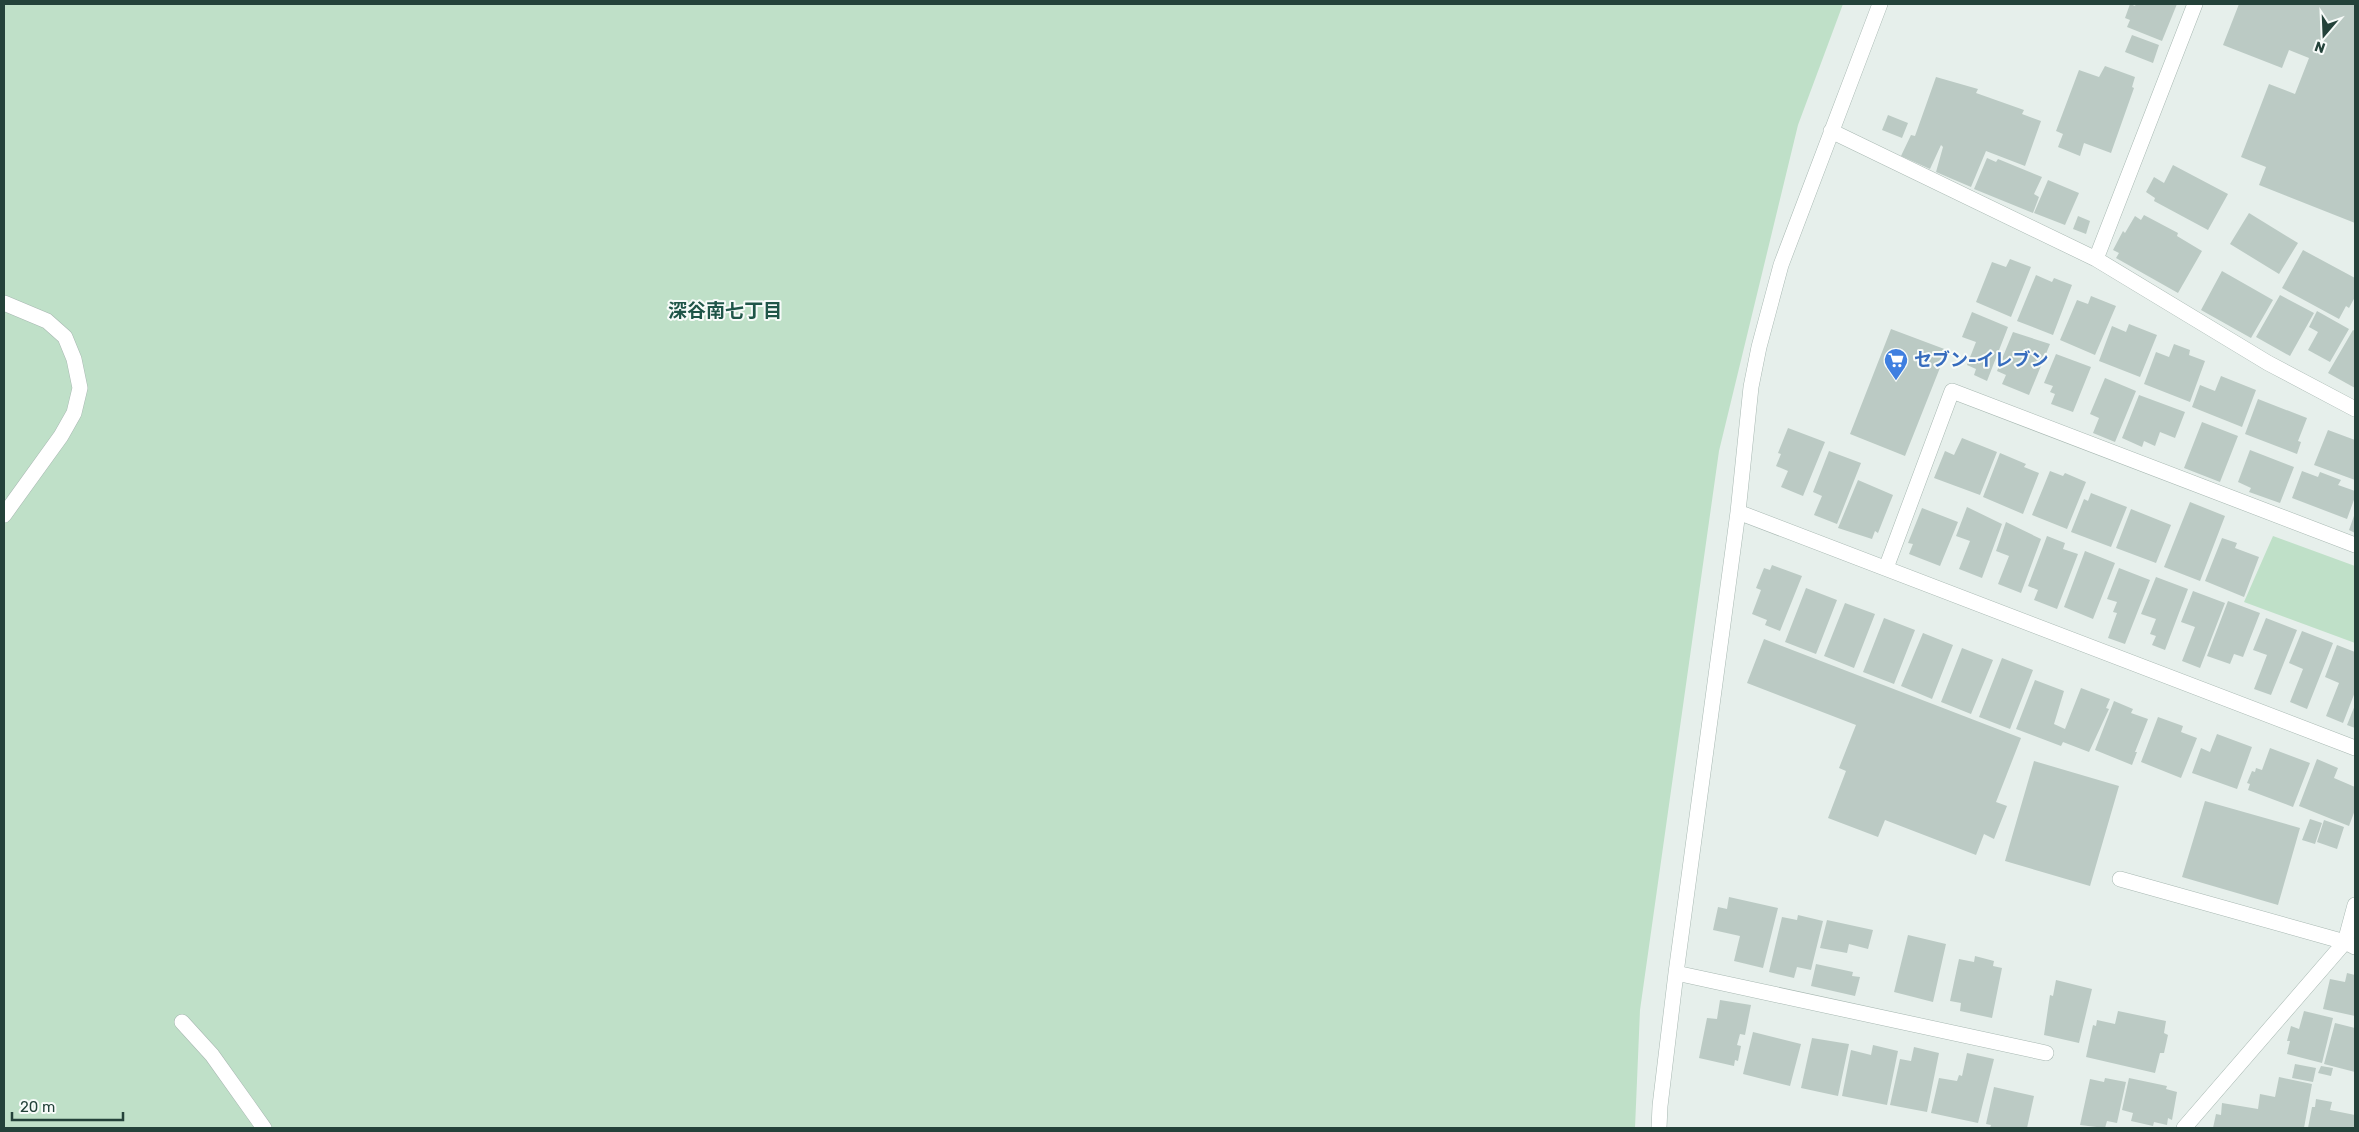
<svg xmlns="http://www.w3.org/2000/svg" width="2359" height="1132" viewBox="0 0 2359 1132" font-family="Rubik,'Noto Sans JP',sans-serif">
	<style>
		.green { fill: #bfe0c8 }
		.building { fill: #bbcac4 }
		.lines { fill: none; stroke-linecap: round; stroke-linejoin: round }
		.minor-casing { stroke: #a8b8b2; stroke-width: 16 }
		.minor { stroke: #fff; stroke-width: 15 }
		.labels { text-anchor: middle; stroke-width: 4; stroke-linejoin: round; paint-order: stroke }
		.shop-label { font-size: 18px; font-weight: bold; fill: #366cbe; stroke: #f7fbf9; text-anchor: start }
		.neighbourhood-label { font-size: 19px; font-weight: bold; fill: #1f5548; stroke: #f7fbf9 }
	</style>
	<rect width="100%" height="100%" fill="#e6efeb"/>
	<!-- green -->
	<path class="green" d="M 4,4 L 1843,4 L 1798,125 L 1719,451 L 1640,1010 L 1635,1128 L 4,1128 Z
		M 2273,536 L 2355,566 L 2355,643 L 2244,602 Z"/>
	<!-- building -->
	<path class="building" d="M 2130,4 L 2135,6 L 2136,4 L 2177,4 L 2162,41 L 2127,27 L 2130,20 L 2125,18 Z
		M 2239,4 L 2355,4 L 2355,223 L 2259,185 L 2266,167 L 2241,157 L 2269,84 L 2295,94 L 2309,58 L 2289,50 L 2282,68 L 2223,45 Z
		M 2132,35 L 2159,45 L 2153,63 L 2125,52 Z
		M 2105,66 L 2135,77 L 2132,87 L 2134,88 L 2111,153 L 2084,143 L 2080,156 L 2058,147 L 2063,134 L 2056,131 L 2079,70 L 2099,77 Z
		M 1936,77 L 1978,89 L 1976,93 L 2024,110 L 2022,114 L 2041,121 L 2025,166 L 1986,151 L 1971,187 L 1936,172 L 1943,147 L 1941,145 L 1930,169 L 1901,156 L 1911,135 L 1915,136 Z
		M 1888,115 L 1908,123 L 1902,138 L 1882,130 Z
		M 1987,158 L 1996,162 L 1998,159 L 2042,177 L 2034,194 L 2039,197 L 2033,213 L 1974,189 Z
		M 2173,165 L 2228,194 L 2208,230 L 2154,201 L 2155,198 L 2146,192 L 2154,177 L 2164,183 Z
		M 2048,180 L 2079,193 L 2065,225 L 2034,213 Z
		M 2249,213 L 2298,243 L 2279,274 L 2230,244 Z
		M 2144,215 L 2178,233 L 2177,236 L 2202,251 L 2178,293 L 2116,258 L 2119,253 L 2113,250 L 2123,231 L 2125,233 L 2135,216 L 2141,220 Z
		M 2078,216 L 2090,221 L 2086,234 L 2073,229 Z
		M 2303,250 L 2355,278 L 2355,297 L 2349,308 L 2346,306 L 2339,319 L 2282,288 Z
		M 2010,259 L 2031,267 L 2011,317 L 1976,302 L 1992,262 L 2006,267 Z
		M 2222,271 L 2273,300 L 2251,338 L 2201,310 Z
		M 2036,275 L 2052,282 L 2054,278 L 2072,285 L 2053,335 L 2017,321 Z
		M 2280,295 L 2314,313 L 2290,356 L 2256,337 Z
		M 2091,296 L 2116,306 L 2095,355 L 2060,340 L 2077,300 L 2088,304 Z
		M 2317,311 L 2349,329 L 2330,362 L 2308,350 L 2318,332 L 2309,327 Z
		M 1972,312 L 2008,327 L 1987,381 L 1974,375 L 1976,369 L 1967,365 L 1976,342 L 1962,337 Z
		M 2129,324 L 2157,335 L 2140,377 L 2099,361 L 2112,326 L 2126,332 Z
		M 1891,329 L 1947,350 L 1905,456 L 1850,434 Z
		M 2353,330 L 2355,331 L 2355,388 L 2328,373 Z
		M 2013,332 L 2050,344 L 2029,395 L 2002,384 L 2006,375 L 1997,371 Z
		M 2174,344 L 2190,350 L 2189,355 L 2205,361 L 2190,402 L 2144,384 L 2156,352 L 2169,357 Z
		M 2056,354 L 2091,367 L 2073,412 L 2051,404 L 2055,394 L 2050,392 L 2053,386 L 2044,383 Z
		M 2221,376 L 2256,390 L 2242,427 L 2192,407 L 2200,385 L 2215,391 Z
		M 2105,378 L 2136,391 L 2115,442 L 2093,433 L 2099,418 L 2090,414 Z
		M 2139,395 L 2185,412 L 2175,438 L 2160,432 L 2155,446 L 2144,441 L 2142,447 L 2122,438 Z
		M 2258,399 L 2307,418 L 2298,441 L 2301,442 L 2297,454 L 2245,434 Z
		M 2202,422 L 2238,436 L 2220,482 L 2184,468 Z
		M 1788,428 L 1825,442 L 1803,496 L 1781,487 L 1788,471 L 1776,466 L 1781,454 L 1778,453 Z
		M 2328,430 L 2355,440 L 2355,480 L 2314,465 Z
		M 1962,438 L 1997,452 L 1980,495 L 1934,478 L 1945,451 L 1954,455 Z
		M 2250,450 L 2294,467 L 2280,503 L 2249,492 L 2251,488 L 2238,482 Z
		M 1829,451 L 1861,463 L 1837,524 L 1814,515 L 1822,496 L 1813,492 Z
		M 2000,453 L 2026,464 L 2024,467 L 2039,473 L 2023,514 L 1983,497 Z
		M 2050,471 L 2063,476 L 2065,473 L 2086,482 L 2067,529 L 2032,515 Z
		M 2302,471 L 2318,477 L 2320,472 L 2341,480 L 2338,485 L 2355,491 L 2355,497 L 2347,519 L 2292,498 Z
		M 1858,480 L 1893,495 L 1878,533 L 1875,531 L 1872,539 L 1838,528 Z
		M 2091,493 L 2127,507 L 2111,547 L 2071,532 L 2084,499 L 2088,501 Z
		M 2190,502 L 2225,516 L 2200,581 L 2164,567 Z
		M 1967,507 L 2002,524 L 1982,578 L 1959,569 L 1970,541 L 1956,536 Z
		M 1922,508 L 1958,522 L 1940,566 L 1909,554 L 1913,544 L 1908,543 Z
		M 2131,509 L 2171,525 L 2156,563 L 2116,548 Z
		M 2355,513 L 2355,533 L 2349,530 Z
		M 2006,522 L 2041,539 L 2021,593 L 1998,584 L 2009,556 L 1996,551 Z
		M 2047,536 L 2065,543 L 2063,549 L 2078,554 L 2057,609 L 2034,600 L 2038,590 L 2028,586 Z
		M 2222,538 L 2237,543 L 2235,548 L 2259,557 L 2244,597 L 2205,581 Z
		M 2085,551 L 2115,563 L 2093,619 L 2064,607 Z
		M 1772,565 L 1802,576 L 1780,631 L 1765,625 L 1767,620 L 1752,614 L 1761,590 L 1756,588 L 1764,568 L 1770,570 Z
		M 2119,568 L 2150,580 L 2125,644 L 2108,638 L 2117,613 L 2113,612 L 2117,602 L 2107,599 Z
		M 2156,577 L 2188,589 L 2165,650 L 2152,645 L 2156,636 L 2150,634 L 2156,619 L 2141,614 Z
		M 1806,588 L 1837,600 L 1816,654 L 1785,642 Z
		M 2193,591 L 2225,603 L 2200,668 L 2182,661 L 2195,627 L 2181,622 Z
		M 2228,601 L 2260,613 L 2243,657 L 2234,654 L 2230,664 L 2207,656 Z
		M 1845,603 L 1875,614 L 1854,668 L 1824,656 Z
		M 1884,618 L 1915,630 L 1894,684 L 1863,672 Z
		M 2266,618 L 2297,630 L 2271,695 L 2254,689 L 2267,655 L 2253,650 Z
		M 2302,631 L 2333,643 L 2307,709 L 2290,702 L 2303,669 L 2289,663 Z
		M 1923,633 L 1953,645 L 1932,699 L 1901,686 Z
		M 1764,639 L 2021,738 L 1996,802 L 2007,806 L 1994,839 L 1984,834 L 1976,855 L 1885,820 L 1878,837 L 1828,818 L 1846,771 L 1839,768 L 1856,725 L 1747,683 Z
		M 2337,645 L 2355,652 L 2355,692 L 2343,723 L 2326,716 L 2339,683 L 2325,677 Z
		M 1962,648 L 1993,660 L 1971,714 L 1941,702 Z
		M 2002,658 L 2033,670 L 2010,729 L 1979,717 Z
		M 2035,680 L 2064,691 L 2054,724 L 2065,729 L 2081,688 L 2110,699 L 2106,708 L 2109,709 L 2089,752 L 2063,742 L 2061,746 L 2016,729 Z
		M 2114,701 L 2133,709 L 2131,713 L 2148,719 L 2135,752 L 2137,752 L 2132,765 L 2095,750 Z
		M 2355,705 L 2355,728 L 2347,725 Z
		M 2158,717 L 2183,726 L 2181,732 L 2197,738 L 2181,778 L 2141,762 Z
		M 2217,734 L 2252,747 L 2237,789 L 2192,773 L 2201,748 L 2210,752 Z
		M 2270,748 L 2310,763 L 2293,807 L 2248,790 L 2250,784 L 2247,783 L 2252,771 L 2255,772 L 2256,768 L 2262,770 Z
		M 2317,759 L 2338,768 L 2334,778 L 2355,787 L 2355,810 L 2349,826 L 2299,806 Z
		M 2034,761 L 2119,786 L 2090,886 L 2005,861 Z
		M 2205,801 L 2300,828 L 2278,905 L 2182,877 Z
		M 2310,819 L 2322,823 L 2315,844 L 2302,840 Z
		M 2324,820 L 2344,827 L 2337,849 L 2317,842 Z
		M 1729,897 L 1778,908 L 1763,968 L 1734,961 L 1740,936 L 1713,930 L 1718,907 L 1727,909 Z
		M 1798,915 L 1823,921 L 1811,970 L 1797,967 L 1794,978 L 1769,972 L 1782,917 L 1797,920 Z
		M 1827,920 L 1873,930 L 1868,949 L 1849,944 L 1847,953 L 1820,948 Z
		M 1908,935 L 1946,944 L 1933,1002 L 1894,992 Z
		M 1975,956 L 1994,961 L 1993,966 L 2002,968 L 1992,1018 L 1960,1011 L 1961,1003 L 1950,1001 L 1959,959 L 1974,962 Z
		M 1816,964 L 1853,972 L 1852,976 L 1860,977 L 1855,996 L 1811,986 Z
		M 2347,973 L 2355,975 L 2355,1016 L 2323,1009 L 2330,979 L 2345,982 Z
		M 2056,980 L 2092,989 L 2079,1043 L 2044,1035 L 2050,995 L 2053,996 Z
		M 1720,1000 L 1751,1005 L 1745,1035 L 1740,1034 L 1737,1045 L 1741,1046 L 1738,1061 L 1735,1060 L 1734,1066 L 1699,1058 L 1707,1018 L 1717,1019 Z
		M 2118,1011 L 2166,1021 L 2164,1033 L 2168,1035 L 2164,1053 L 2160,1053 L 2155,1073 L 2086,1057 L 2093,1025 L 2096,1026 L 2097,1020 L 2115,1024 Z
		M 2304,1011 L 2333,1018 L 2322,1063 L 2287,1054 L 2290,1041 L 2287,1041 L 2291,1026 L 2299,1029 Z
		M 2335,1023 L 2355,1028 L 2355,1072 L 2324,1064 Z
		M 1753,1032 L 1801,1044 L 1790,1086 L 1743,1074 Z
		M 1812,1038 L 1849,1044 L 1838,1096 L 1801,1088 Z
		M 1873,1045 L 1898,1051 L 1887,1105 L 1842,1096 L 1851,1050 L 1871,1055 Z
		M 1914,1047 L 1939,1053 L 1927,1112 L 1890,1105 L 1900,1059 L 1911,1061 Z
		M 1967,1053 L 1994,1059 L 1978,1123 L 1931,1113 L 1939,1078 L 1957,1081 L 1959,1075 L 1962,1076 Z
		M 2295,1064 L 2316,1068 L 2313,1082 L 2292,1078 Z
		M 2321,1066 L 2333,1068 L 2331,1076 L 2318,1073 Z
		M 2279,1077 L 2312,1084 L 2304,1128 L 2213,1128 L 2216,1114 L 2221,1115 L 2222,1103 L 2258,1109 L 2260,1094 L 2275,1097 Z
		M 2105,1078 L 2126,1082 L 2117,1123 L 2107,1121 L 2105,1128 L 2080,1125 L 2090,1079 L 2104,1082 Z
		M 2129,1078 L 2167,1086 L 2166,1089 L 2177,1092 L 2172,1120 L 2168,1118 L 2167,1125 L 2154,1122 L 2153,1126 L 2131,1121 L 2133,1113 L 2122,1110 Z
		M 1994,1087 L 2034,1096 L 2027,1128 L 1990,1128 L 1991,1125 L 1986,1124 Z
		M 2316,1099 L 2332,1102 L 2330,1110 L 2355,1115 L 2355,1128 L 2308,1128 L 2312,1107 L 2315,1107 Z"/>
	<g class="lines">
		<!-- minor casing -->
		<g class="minor-casing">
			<path id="minor" d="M 1831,131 L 2096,259 L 2268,363 L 2355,409
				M 2096,259 L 2195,4
				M 4,303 L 47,321 L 65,337 L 74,359 L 80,388 L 74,413 L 61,436 L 4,515
				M 1738,512 L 2355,748
				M 1886,568 L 1952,391 L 2355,545
				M 2120,879 L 2345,942 L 2355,947
				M 1676,973 L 2046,1053
				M 182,1022 L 212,1055 L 264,1128
				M 1659,1128 L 1660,1106 L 1676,973 L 1738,512 L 1751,387 L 1759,347 L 1781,265 L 1880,4
				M 2184,1128 L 2345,942 L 2355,905"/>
		</g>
		<!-- minor -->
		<use href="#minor" class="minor"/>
	</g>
	<!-- icons -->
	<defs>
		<g id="supermarket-pin" transform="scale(1.25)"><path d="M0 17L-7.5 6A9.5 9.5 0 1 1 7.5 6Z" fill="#3f7fe0" stroke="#f7fbf9"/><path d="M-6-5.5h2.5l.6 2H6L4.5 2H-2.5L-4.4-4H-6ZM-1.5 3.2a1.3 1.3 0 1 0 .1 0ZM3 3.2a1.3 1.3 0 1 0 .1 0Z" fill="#fff"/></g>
	</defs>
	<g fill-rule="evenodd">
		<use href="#supermarket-pin" x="1896" y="360"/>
	</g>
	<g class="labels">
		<!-- shop labels -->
		<g class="shop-label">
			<text x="1914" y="366">セブン-イレブン</text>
		</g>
		<!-- neighbourhood labels -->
		<g class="neighbourhood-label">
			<text x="725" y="317">深谷南七丁目</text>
		</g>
	</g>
	<!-- border -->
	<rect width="2359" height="1132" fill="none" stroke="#24423a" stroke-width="10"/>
	<!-- north arrow -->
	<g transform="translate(2324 35) rotate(199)" stroke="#f7fbf9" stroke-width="4" paint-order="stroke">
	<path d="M0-4L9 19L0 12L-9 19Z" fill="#24423a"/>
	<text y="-8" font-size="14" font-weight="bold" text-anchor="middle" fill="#24423a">N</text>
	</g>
	<!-- scale -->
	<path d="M12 1112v8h111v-8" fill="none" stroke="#24423a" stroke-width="2.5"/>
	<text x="20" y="1112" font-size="15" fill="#24423a" stroke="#f7fbf9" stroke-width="4" paint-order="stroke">20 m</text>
</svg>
